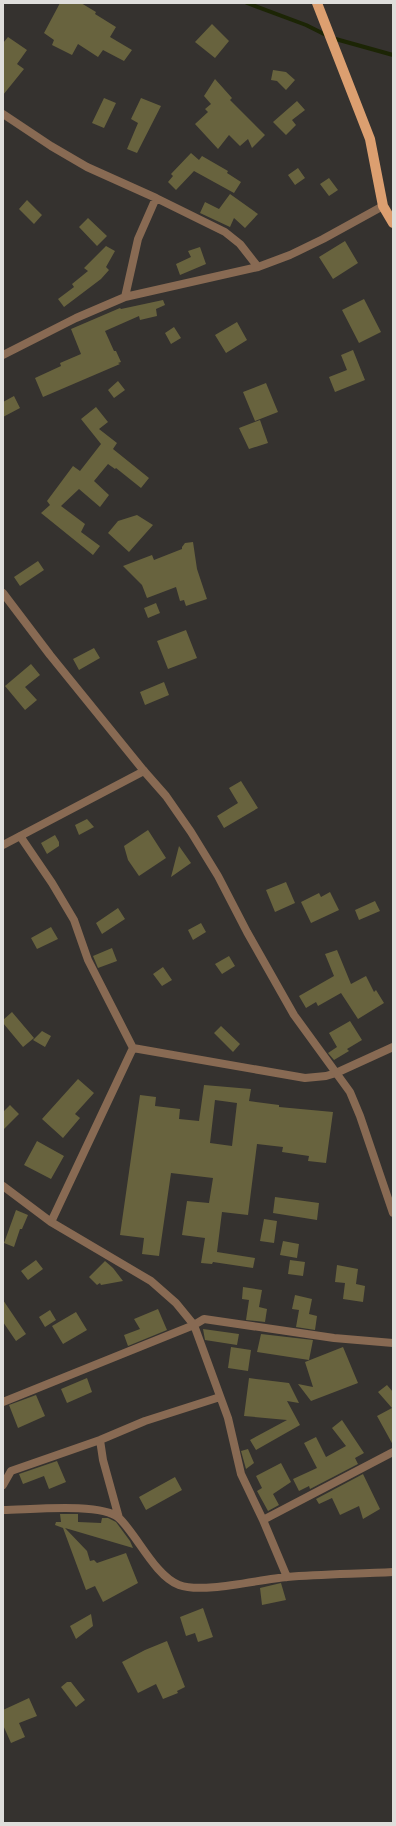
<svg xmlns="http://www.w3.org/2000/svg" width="396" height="1826" viewBox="0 0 396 1826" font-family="'Archivo Narrow',sans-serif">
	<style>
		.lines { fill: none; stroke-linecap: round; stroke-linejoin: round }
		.stream { stroke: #1c2505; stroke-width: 4 }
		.building { fill: #68633e; fill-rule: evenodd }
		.minor { stroke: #886a53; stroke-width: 8 }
		.tertiary { stroke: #886a53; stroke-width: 8 }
		.primary { stroke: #dc9f70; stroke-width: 10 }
	</style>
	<rect width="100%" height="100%" fill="#35322f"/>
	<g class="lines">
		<!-- stream -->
		<path class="stream" d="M 247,3 L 306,25 L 332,38 L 393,55"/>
	</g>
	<!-- building -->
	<path class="building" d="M 60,3 L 81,3 L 96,12 L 95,14 L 116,27 L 110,37 L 132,50 L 124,61 L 103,50 L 98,57 L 78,44 L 72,55 L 52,45 L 54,40 L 44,33 Z
		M 212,24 L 229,41 L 215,58 L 195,42 Z
		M 8,37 L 27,50 L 17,64 L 24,69 L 3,95 L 3,43 Z
		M 273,70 L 286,72 L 295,80 L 286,90 L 277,81 L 271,80 Z
		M 215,79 L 232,98 L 230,100 L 265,135 L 252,148 L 248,139 L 240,146 L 229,135 L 218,149 L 195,124 L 208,112 L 205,109 L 211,104 L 204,96 Z
		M 104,98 L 116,103 L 104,128 L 92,123 Z
		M 141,98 L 161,106 L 137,153 L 127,149 L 138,123 L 131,119 Z
		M 297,101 L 305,110 L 292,120 L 296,125 L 286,135 L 273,122 Z
		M 191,153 L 199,160 L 202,156 L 228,171 L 227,173 L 241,182 L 234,193 L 194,171 L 176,190 L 168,182 L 173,176 L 171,174 Z
		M 298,168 L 305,178 L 295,185 L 288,175 Z
		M 329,178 L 338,190 L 329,196 L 320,184 Z
		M 230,194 L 258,214 L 245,228 L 234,218 L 230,227 L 200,213 L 205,202 L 219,209 Z
		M 27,200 L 42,215 L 34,224 L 19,209 Z
		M 88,218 L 107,236 L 97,246 L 79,227 Z
		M 345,241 L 358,263 L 333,279 L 319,257 Z
		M 106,246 L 115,251 L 106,267 L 109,270 L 101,279 L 64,307 L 58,299 L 74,287 L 72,284 L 88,271 L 84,268 Z
		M 200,247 L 206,264 L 180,275 L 176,264 L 191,257 L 188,251 Z
		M 364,299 L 381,332 L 359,343 L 342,310 Z
		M 163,300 L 165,305 L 156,309 L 157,316 L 140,320 L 139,316 L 105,331 L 114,351 L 116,351 L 121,362 L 118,363 L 120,364 L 43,397 L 35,378 L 61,366 L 60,363 L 81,354 L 71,329 L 120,308 L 121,309 Z
		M 237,322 L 247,340 L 226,353 L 215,335 Z
		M 174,327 L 181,338 L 171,344 L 165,333 Z
		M 353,350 L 365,380 L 335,392 L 329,377 L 347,370 L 341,355 Z
		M 118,381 L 125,390 L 114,398 L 108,390 Z
		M 266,383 L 278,412 L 255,421 L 243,392 Z
		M 14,396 L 20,408 L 3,417 L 3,402 Z
		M 96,407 L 108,422 L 99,429 L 117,443 L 113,449 L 149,478 L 141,488 L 116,468 L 115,469 L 108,464 L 94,481 L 109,495 L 100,507 L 79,489 L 61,506 L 85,524 L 81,532 L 100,546 L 93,555 L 41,513 L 50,505 L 47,501 L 73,466 L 80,471 L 101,444 L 81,419 Z
		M 260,420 L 268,443 L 249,449 L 239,428 Z
		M 137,515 L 153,525 L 129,552 L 108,533 L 118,521 Z
		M 193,542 L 197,569 L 207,599 L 186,606 L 184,600 L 180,601 L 176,587 L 147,598 L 142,585 L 123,566 L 152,555 L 154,560 L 182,549 L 182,547 L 185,543 Z
		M 38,561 L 44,570 L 20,586 L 14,577 Z
		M 156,603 L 160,613 L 148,618 L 144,608 Z
		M 186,630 L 197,658 L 168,669 L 157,641 Z
		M 94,648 L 100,658 L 79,670 L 73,659 Z
		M 31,664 L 40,675 L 25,687 L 37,700 L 25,710 L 5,686 Z
		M 164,682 L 169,695 L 145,705 L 140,692 Z
		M 241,781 L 258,808 L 224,828 L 217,816 L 238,803 L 229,788 Z
		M 87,819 L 94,827 L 79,835 L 75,825 Z
		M 148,830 L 166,858 L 139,876 L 128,860 L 124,846 Z
		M 55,835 L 59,842 L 59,846 L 47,854 L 41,843 Z
		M 179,846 L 191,863 L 171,877 Z
		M 286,882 L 295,903 L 275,912 L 266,890 Z
		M 330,892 L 339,910 L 311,923 L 301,902 L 319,893 L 321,897 Z
		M 375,901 L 380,911 L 359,920 L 355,910 Z
		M 118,908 L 125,919 L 102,934 L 96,923 Z
		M 201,923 L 206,932 L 193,940 L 188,930 Z
		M 51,927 L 58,939 L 37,949 L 31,938 Z
		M 112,948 L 117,961 L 98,968 L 93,956 Z
		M 337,950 L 351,984 L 366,976 L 374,992 L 376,990 L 384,1003 L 358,1019 L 341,993 L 318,1006 L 316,1002 L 306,1008 L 299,996 L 334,976 L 325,954 Z
		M 229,956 L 235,966 L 222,974 L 215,964 Z
		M 163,967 L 172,980 L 162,986 L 153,974 Z
		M 12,1012 L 34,1038 L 23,1047 L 3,1023 L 3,1020 Z
		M 350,1021 L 362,1040 L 347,1049 L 349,1051 L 334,1060 L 328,1053 L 337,1047 L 329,1033 Z
		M 221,1026 L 240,1044 L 233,1052 L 214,1033 Z
		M 42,1031 L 51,1036 L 45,1047 L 33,1040 Z
		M 78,1079 L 94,1093 L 75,1114 L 80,1118 L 63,1138 L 42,1119 Z
		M 204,1085 L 251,1089 L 249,1101 L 279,1105 L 279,1107 L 333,1112 L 326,1163 L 308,1161 L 309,1156 L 282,1152 L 283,1147 L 257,1144 L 248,1215 L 222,1212 L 217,1252 L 255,1258 L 253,1268 L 213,1262 L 212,1264 L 201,1263 L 205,1238 L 182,1235 L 187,1201 L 209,1203 L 213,1178 L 171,1173 L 159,1256 L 142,1254 L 144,1238 L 120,1235 L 140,1095 L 156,1097 L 155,1106 L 180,1109 L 179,1119 L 199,1121 ZM 215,1100 L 237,1103 L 232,1146 L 210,1143 Z
		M 10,1105 L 19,1114 L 3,1130 L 3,1112 Z
		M 37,1141 L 64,1156 L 51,1179 L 24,1165 Z
		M 275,1197 L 319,1203 L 317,1220 L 273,1213 Z
		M 16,1210 L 28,1215 L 22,1229 L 20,1229 L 14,1247 L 4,1243 Z
		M 264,1219 L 277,1221 L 274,1243 L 260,1241 Z
		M 283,1241 L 299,1244 L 297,1258 L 280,1255 Z
		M 36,1260 L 43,1269 L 28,1280 L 21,1271 Z
		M 290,1260 L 305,1262 L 303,1276 L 288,1274 Z
		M 105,1261 L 113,1268 L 123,1281 L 101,1285 L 100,1283 L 97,1285 L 89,1277 Z
		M 337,1265 L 358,1269 L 356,1284 L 365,1286 L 363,1302 L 343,1299 L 345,1283 L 335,1282 Z
		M 243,1287 L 262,1290 L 259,1307 L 267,1309 L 265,1322 L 246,1320 L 249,1300 L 242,1299 Z
		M 295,1295 L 312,1299 L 309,1314 L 317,1316 L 315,1330 L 296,1327 L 299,1310 L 292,1309 Z
		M 3,1300 L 26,1334 L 16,1341 L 3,1322 Z
		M 158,1309 L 167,1330 L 128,1346 L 124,1335 L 140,1329 L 134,1319 Z
		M 50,1310 L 56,1320 L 45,1327 L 39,1317 Z
		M 76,1312 L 87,1330 L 63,1344 L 52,1326 Z
		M 203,1329 L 239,1334 L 237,1345 L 205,1340 Z
		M 261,1334 L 313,1340 L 309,1360 L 257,1352 Z
		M 231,1347 L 251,1350 L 248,1371 L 228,1368 Z
		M 343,1347 L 358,1383 L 311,1401 L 298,1384 L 313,1387 L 305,1362 Z
		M 87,1378 L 92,1392 L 67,1403 L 61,1389 Z
		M 249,1378 L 289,1383 L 299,1403 L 287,1401 L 300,1425 L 256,1450 L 250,1440 L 287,1420 L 244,1416 Z
		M 387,1385 L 393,1392 L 393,1445 L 377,1416 L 392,1408 L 378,1392 Z
		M 36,1395 L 45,1416 L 18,1428 L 9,1405 Z
		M 342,1420 L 364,1453 L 355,1458 L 358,1464 L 310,1489 L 309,1486 L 299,1491 L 293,1479 L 317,1468 L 304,1443 L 316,1437 L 326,1457 L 346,1446 L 332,1428 Z
		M 248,1449 L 254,1463 L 246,1469 L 241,1451 Z
		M 57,1461 L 66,1482 L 49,1489 L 44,1476 L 23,1484 L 19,1474 Z
		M 281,1463 L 291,1482 L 273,1494 L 279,1505 L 268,1511 L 257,1491 L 262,1488 L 256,1476 Z
		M 363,1474 L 380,1509 L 363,1519 L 359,1506 L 340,1515 L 332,1498 L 319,1504 L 316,1499 Z
		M 175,1477 L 182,1490 L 146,1510 L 139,1497 Z
		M 60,1514 L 78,1514 L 78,1522 L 101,1523 L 102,1518 L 108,1518 L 116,1522 L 130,1541 L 133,1548 L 65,1528 L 87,1551 L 90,1561 L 94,1560 L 97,1563 L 126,1553 L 138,1583 L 103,1602 L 95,1586 L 86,1590 L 63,1528 L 55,1525 L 56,1522 L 61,1522 Z
		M 281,1583 L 286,1600 L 262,1605 L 260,1588 Z
		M 203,1608 L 213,1637 L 198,1642 L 195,1633 L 186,1636 L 180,1617 Z
		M 91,1614 L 93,1626 L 76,1639 L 70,1626 Z
		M 167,1641 L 185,1687 L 177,1691 L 178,1693 L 163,1699 L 156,1684 L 138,1693 L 122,1662 L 145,1650 Z
		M 67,1682 L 71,1682 L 85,1700 L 76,1707 L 61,1687 Z
		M 29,1698 L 37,1716 L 19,1723 L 25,1737 L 11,1743 L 3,1725 L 3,1710 Z"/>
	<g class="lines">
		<!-- minor -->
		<path class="minor" d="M 3,114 L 51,146 L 87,167 L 156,198 L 225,232 L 240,244 L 258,267
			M 125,297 L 138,239 L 156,198
			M 3,355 L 76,318 L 125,297 L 258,267 L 290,255 L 323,239 L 383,206
			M 20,836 L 52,883 L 74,920 L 88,960 L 133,1048
			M 3,845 L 144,771
			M 133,1048 L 305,1078 L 326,1076 L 336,1073 L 393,1047
			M 3,1186 L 51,1222 L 151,1281 L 176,1303 L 194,1325 L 228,1418 L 241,1474 L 263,1520 L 287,1577
			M 51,1222 L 133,1048
			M 3,1402 L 194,1325 L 204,1319 L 334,1338 L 393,1343
			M 100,1440 L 103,1460 L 119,1518
			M 3,1485 L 11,1471 L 100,1440 L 145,1421 L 220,1397
			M 3,1510 C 28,1510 101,1502 119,1518 C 137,1535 155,1576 179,1585 C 203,1594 260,1579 287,1577 C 322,1574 358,1574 393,1572
			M 263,1520 L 393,1452"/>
		<!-- tertiary -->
		<path class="tertiary" d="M 3,593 L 50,655 L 144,771 L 166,796 L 191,832 L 218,876 L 247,932 L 294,1015 L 350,1092 L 360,1116 L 393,1213"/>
		<!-- primary -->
		<path class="primary" d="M 317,3 L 370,139 L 383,206 L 393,223"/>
	</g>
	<!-- border -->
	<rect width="396" height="1826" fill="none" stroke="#dfdedb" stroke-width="8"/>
</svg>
